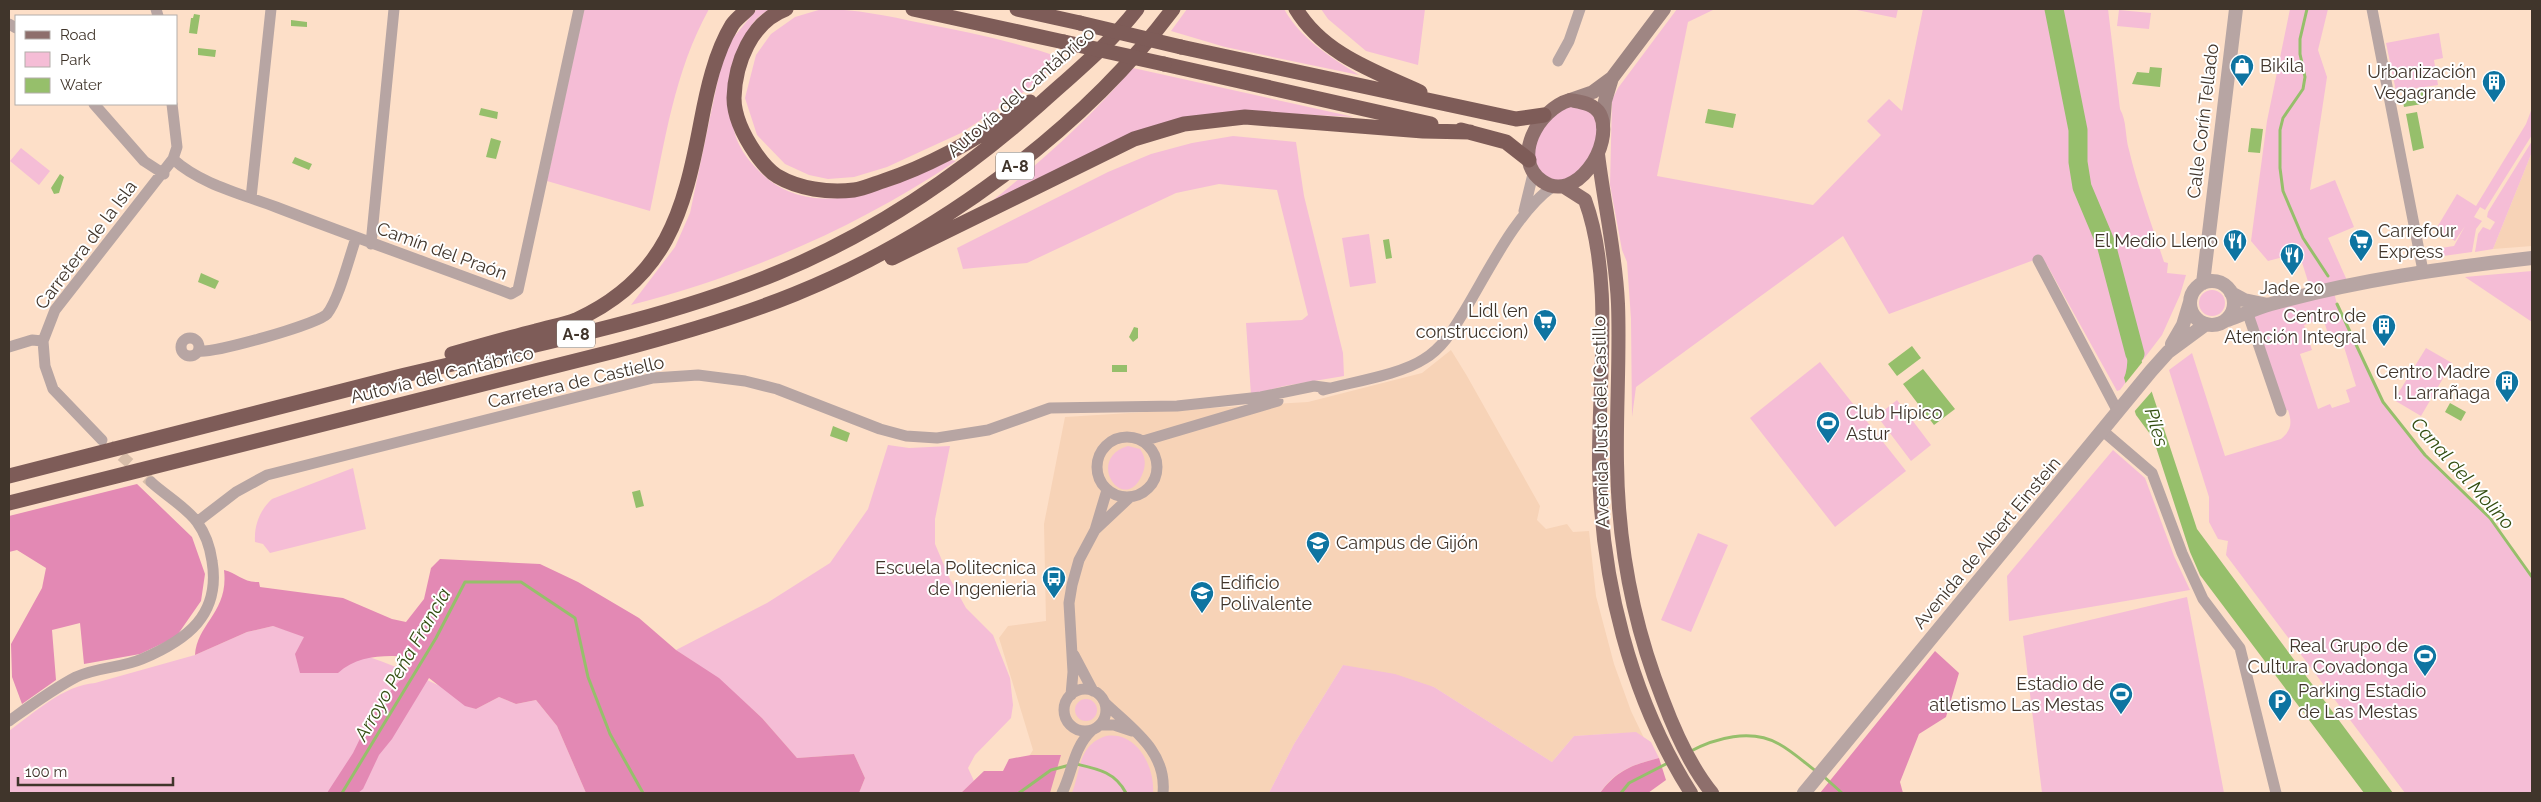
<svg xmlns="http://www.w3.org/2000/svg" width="2541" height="802" viewBox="0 0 2541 802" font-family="Raleway,sans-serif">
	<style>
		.built { fill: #f7d3b7 }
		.green { fill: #f5bdd6; fill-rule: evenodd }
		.forest { fill: #e389b4 }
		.water { fill: #96bf6b }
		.pier { fill: #fddfc8 }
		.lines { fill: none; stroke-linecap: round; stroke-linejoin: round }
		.stream { stroke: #96bf6b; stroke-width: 3 }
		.river { stroke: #96bf6b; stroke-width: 19 }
		.minor-tunnel { stroke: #d7bda9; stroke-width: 11; stroke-dasharray: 11 5.5; stroke-linecap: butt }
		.minor { stroke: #b7a5a3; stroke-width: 11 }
		.tertiary { stroke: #b7a5a3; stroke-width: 14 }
		.secondary { stroke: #9f8683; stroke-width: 14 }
		.primary { stroke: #8e6f6c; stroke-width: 14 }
		.motorway { stroke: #7e5c58; stroke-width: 15 }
		.motorway-bridge { stroke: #7e5c58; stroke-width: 15 }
		.labels { text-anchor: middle; stroke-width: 4; stroke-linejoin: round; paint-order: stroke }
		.shield { fill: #fff; stroke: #79726b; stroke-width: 1 }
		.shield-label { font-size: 16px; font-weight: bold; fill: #40352b }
		.poi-label { font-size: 18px; fill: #40352b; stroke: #fff; text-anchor: end }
		.street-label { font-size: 18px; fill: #40352b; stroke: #fff }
		.water-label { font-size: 19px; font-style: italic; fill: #334d10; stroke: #fff }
	</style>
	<rect width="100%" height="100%" fill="#fddfc8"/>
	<!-- built -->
	<path class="built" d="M 2532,152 L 2532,246 L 2493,249 Z
		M 1451,350 L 1467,376 L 1540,506 L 1537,520 L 1546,529 L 1567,524 L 1573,532 L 1589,531 L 1596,596 L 1614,664 L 1631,711 L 1654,759 L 1623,733 L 1574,736 L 1552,762 L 1434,687 L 1343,665 L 1294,744 L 1269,793 L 1006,793 L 1033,750 L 999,638 L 1008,626 L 1046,621 L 1044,524 L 1065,417 L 1308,402 L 1422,373 Z"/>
	<!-- green -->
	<path class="green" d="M 584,9 L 709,9 C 674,72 665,141 650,211 L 547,181 Z
		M 757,9 L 770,9 C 743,24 743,46 740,74 C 738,89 732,116 734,130 C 737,145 747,159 757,169 C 811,226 892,188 950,160 L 956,161 C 856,228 747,275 631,305 L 675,247 L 690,213 L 722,60 L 733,38 Z
		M 822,9 C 856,9 888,16 921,23 C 968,32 1016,42 1062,58 L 1025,91 L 961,133 L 887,167 L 854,177 L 828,179 L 809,175 L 785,164 L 757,135 L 745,98 L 756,55 L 771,34 L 795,17 Z
		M 1187,9 L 1284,9 C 1301,39 1330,57 1359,75 L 1225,47 L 1171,31 Z
		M 1321,9 L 1425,9 L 1418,65 L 1366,51 L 1328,19 Z
		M 1677,9 L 1715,9 L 1688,22 L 1657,176 L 1813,205 L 1881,135 L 1867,121 L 1889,99 L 1902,111 L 1923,9 L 2108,9 L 2120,109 C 2127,121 2125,137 2129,150 C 2138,188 2152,225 2164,262 L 2168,263 L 2167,273 L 2186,275 L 2180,295 L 2162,335 L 2120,390 L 2117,391 L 2047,265 L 2034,260 L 1889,314 L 1843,236 L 1636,387 L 1632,417 L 1631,319 L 1627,262 L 1622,250 L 1610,185 L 1612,100 L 1618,88 Z
		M 1852,9 L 1898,9 L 1896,18 Z
		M 2290,9 L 2328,9 L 2318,50 L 2327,77 L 2310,190 L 2335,180 L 2354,227 L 2328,238 L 2349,285 L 2333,289 L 2337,304 L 2383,402 L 2426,455 L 2490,518 L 2532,577 L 2532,793 L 2405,793 L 2226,555 L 2228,541 L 2218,539 L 2209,522 L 2209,497 L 2169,370 L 2192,353 L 2225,456 L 2281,439 C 2292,430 2292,422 2288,410 L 2281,411 L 2248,314 L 2312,294 L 2299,253 L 2268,261 L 2251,241 L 2267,121 ZM 2323,318 L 2330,340 L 2341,337 L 2356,386 L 2346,390 L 2350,402 L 2332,408 L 2330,404 L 2318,409 L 2300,354 L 2312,350 L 2304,325 Z
		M 2119,10 L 2151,13 L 2149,29 L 2117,26 Z
		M 2439,33 L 2443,58 L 2434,60 L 2438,85 L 2396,91 L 2386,43 Z
		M 1133,68 L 1354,117 L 1243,111 L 1168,124 L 987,205 C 1040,163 1089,119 1133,68 Z
		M 1560,103 L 1600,114 L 1598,154 L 1563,186 L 1533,174 L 1531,137 Z
		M 2532,108 L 2532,135 L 2485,210 L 2480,207 L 2474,217 L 2482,221 L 2476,229 L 2472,252 L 2429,258 L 2427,250 L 2454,246 L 2465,226 L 2455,241 L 2436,229 L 2457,194 L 2476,206 L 2526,124 Z
		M 1233,136 L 1296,142 L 1304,196 L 1343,353 L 1344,376 L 1284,386 L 1251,395 L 1246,323 L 1302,320 L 1308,315 L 1277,190 L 1219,184 L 1176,193 L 1027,263 L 963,269 L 957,248 L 1108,172 L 1151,154 L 1192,143 Z
		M 2532,141 L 2532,152 L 2493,249 L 2475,252 L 2478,234 L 2483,227 L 2490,230 L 2495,222 L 2487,217 L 2488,212 Z
		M 21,148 L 50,171 L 39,185 L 10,161 Z
		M 1369,234 L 1376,283 L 1350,287 L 1342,238 Z
		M 2532,271 L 2532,322 L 2465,277 Z
		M2199 303a13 13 0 1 1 26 0a13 13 0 1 1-26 0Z
		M 2426,348 L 2452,363 L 2421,416 L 2394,400 Z
		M 1820,362 L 1906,471 L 1835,527 L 1750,418 Z
		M 1897,400 L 1931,445 L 1911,461 L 1877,416 Z
		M 888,445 L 909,448 L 950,446 L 935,519 L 935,544 L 949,577 L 966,608 L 993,635 L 1010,678 L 1013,705 L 1011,718 L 975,755 L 968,768 L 974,781 L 961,793 L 859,793 L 865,778 L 854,754 L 797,758 L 762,718 L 719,679 L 676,650 L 767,603 L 830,563 L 868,509 Z
		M 1128,446 L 1140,449 C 1146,458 1146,465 1142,475 C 1124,516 1084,459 1128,446 Z
		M 2113,450 L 2145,478 L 2174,556 L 2190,590 L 2009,621 L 2007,576 Z
		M 353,468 L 366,529 L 270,553 L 263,544 L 255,542 C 254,525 260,510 272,499 Z
		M 1698,533 L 1728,545 L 1691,632 L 1661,620 Z
		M 2187,597 L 2224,793 L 2042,793 L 2023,636 Z
		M 273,626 C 330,644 390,661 444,688 C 456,694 461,704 476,709 L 499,697 L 516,704 L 536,700 L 557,726 L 586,793 L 9,793 L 9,731 C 34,713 64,685 95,683 L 195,655 L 247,632 Z
		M 1343,665 L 1395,674 L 1434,687 L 1552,762 L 1574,736 L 1636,732 L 1651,742 L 1659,758 C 1632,765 1616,770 1600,793 L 1269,793 L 1294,744 Z
		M1075 710a11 11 0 1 1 22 0a11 11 0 1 1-22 0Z
		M 1106,736 C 1137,731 1155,767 1153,793 L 1072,793 C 1081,770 1078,745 1106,736 Z"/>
	<!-- forest -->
	<path class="forest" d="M 137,484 L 192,537 L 205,574 L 201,601 L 176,637 L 140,654 L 84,664 L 80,623 L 52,630 L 56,680 L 22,704 L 12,677 L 11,644 L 42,588 L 46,568 L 17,550 L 9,552 L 9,516 Z
		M 440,559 L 540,564 L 578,582 L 639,618 L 676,650 L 719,678 L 762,718 L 797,758 L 854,754 L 865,778 L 859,793 L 586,793 L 557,726 L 536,700 L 516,704 L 499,697 L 476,709 L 465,706 L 429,678 L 392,739 L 379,755 L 363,789 L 358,793 L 327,793 L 353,753 L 374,710 L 401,679 L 414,657 C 387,655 359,654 338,673 L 300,673 L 295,654 L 304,637 L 273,626 L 247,632 L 195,655 C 197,623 229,612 224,570 C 237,573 244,583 259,582 L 260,587 L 343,598 L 392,619 L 406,622 L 424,599 L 431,568 Z
		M 1935,651 L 1959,673 L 1946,717 L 1919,734 L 1900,782 L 1903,793 L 1820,793 Z
		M 1031,755 L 1061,755 L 1050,793 L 961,793 L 984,771 L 1003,771 L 1009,759 Z
		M 1659,758 L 1666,780 L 1648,793 L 1600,793 C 1617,770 1632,765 1659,758 Z"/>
	<!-- water -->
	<path class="water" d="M 194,14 L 200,15 L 197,34 L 189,33 L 191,18 L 193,18 Z
		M 291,20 L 307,22 L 307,27 L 291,26 Z
		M 198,48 L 216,50 L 215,57 L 198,55 Z
		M 2150,67 L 2162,68 L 2160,87 L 2132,84 L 2137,72 L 2149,73 Z
		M 2426,91 L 2428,103 L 2404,107 L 2402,96 Z
		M 481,108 L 498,112 L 497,119 L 479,115 Z
		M 1708,109 L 1736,114 L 1733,128 L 1705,123 Z
		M 2417,112 L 2424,148 L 2413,151 L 2406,114 Z
		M 2251,128 L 2263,129 L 2260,153 L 2248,152 Z
		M 491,138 L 501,141 L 496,159 L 486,157 Z
		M 295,157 L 312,164 L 309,170 L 292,163 Z
		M 60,174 L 64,177 L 59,193 L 54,194 L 51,188 Z
		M 1389,239 L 1392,258 L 1386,259 L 1383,240 Z
		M 201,273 L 219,281 L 215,289 L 198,282 Z
		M 1134,327 L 1138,328 L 1138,338 L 1133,342 L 1129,337 Z
		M 2127,328 L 2138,350 L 2197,529 L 2393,793 L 2364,793 L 2200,575 L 2190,552 L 2153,438 L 2136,415 L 2124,378 C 2130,365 2126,344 2127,328 Z
		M 1912,346 L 1921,358 L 1897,376 L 1888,364 Z
		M 1112,365 L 1127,365 L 1127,372 L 1112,372 Z
		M 1923,369 L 1955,409 L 1934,425 L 1903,384 Z
		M 2450,403 L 2466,412 L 2461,421 L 2445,412 Z
		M 833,426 L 850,433 L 847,442 L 830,436 Z
		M 640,490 L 644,506 L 636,508 L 632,492 Z"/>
	<!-- pier -->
	<path class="pier" d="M 2144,360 L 2154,389 L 2133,413 L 2124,385 Z"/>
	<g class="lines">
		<!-- stream -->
		<path class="stream" d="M 2307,9 L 2300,39 L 2300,54 L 2305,77 L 2303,89 L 2283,118 L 2280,130 L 2280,168 L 2283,191 L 2303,238 L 2328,276
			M 2337,304 L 2383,402 L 2425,455 L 2490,518 L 2532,577
			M 1689,752 C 1715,738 1751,728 1779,744 C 1792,751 1805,763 1817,772
			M 1076,764 C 1098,769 1115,772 1126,793
			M 1822,775 L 1842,793
			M 342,793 L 436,638 L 465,582 L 521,582 L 575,618 L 588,677 L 610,734 L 643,793
			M 1019,793 L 1051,770 L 1070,765
			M 1621,793 L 1629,783 L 1668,763"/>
		<!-- river -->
		<path class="river" d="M 2054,9 L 2078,130 L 2078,162 L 2082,187 L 2106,244 L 2135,354"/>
		<!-- minor-tunnel -->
		<path class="minor-tunnel" d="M 109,445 L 151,482"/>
		<!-- minor -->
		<path class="minor" d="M 156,9 L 158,16
			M 2372,9 L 2423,271
			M 9,24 L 16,28
			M 1558,61 L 1569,41 L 1580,9
			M 94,104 L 144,161 L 164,174
			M 173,159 C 200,184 242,194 276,207 C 354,237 433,265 511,294 L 518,290 L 579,9
			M 251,198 L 271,9
			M 1524,211 L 1533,174
			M 371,244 L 394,9
			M 2038,260 L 2118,412
			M 2248,314 L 2281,411
			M181 347a9 9 0 1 1 18 0a9 9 0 1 1-18 0Z
			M 9,347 L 32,340 L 43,341
			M 198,351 C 213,354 318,324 327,314 C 339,299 349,258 356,238
			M 1323,390 C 1351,382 1400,375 1424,359 C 1443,348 1454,328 1465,310 C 1488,272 1516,213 1552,187
			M 2103,431 L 2152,473 L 2182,553 L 2203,599 L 2240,648 L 2276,793
			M1097 467a30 30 0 1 1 60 0a30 30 0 1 1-60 0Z
			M 102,440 L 53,389 L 45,366 L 43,341 L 55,310 L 173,159 L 177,147 L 172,104
			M 1143,441 L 1278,401
			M 197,522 L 236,492 L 267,475 L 653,378 L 698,375 L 745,381 L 777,389 L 880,429 L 906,436 L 937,438 L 988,430 L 1050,408 L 1177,406 L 1261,397 L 1314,386 L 1329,388
			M 1096,529 L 1129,498
			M 1074,655 L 1093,691
			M1064 710a21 21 0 1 1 42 0a21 21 0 1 1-42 0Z
			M 1071,695 L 1073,672 L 1069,603 L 1072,585 L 1079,560 L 1095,530 L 1107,490
			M 1105,703 C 1132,729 1167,751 1163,793
			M 9,721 C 30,706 53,689 76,677 C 97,667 121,668 142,659 C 187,640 221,615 212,561 C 210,547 205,533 197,522 C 186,507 165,495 151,482
			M 1100,725 L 1114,725 L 1132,731
			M 1062,793 C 1073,771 1073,748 1092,730"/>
		<!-- tertiary -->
		<path class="tertiary" d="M2190 303a22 22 0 1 1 44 0a22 22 0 1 1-44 0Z
			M 2203,283 L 2236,9
			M 2231,293 L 2244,300 L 2268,305
			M 2228,320 C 2242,315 2256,308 2271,304 C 2357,280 2444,268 2532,258
			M 2172,344 L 2183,325 L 2190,302
			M 1804,793 L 2151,371 L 2168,352 L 2206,324"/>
		<!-- secondary -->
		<path class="secondary" d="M 1570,100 L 1593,92 L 1612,78 L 1664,9
			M 1603,126 L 1605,101 L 1612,78"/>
		<!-- primary -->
		<path class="primary" d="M 1570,100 C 1580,102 1594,103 1600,114 C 1615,145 1575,205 1542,181 C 1511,159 1538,109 1570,100 Z
			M 1598,154 C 1604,204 1616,254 1618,304 C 1620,357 1616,410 1617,463 C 1618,545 1633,624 1663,700 C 1675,732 1690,766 1712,793
			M 1563,186 L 1585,200 C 1614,279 1598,383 1599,466 C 1601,579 1630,697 1691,793"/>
		<!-- motorway -->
		<path class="motorway" d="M 786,9 C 751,22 735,63 734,98 C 734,118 745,138 756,154 C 761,161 769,171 777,176 C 799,189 828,193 854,190 C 863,189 874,184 883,181 C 936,164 984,135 1030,102
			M 913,9 L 1064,42
			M 1017,9 L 1080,23
			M 1296,9 C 1323,54 1374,71 1420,92
			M 1181,47 L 1516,119 L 1544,115
			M 1164,64 L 1431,124
			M 1461,130 L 1506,142 L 1529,160
			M 892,258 L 1134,139 L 1184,124 L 1245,117 L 1423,131 L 1470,132
			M 452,354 C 480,346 508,338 536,331 C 549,327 564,325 576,320 C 666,279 684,212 701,122 C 707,90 715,53 732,25 C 736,19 743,14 748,9
			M 9,476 C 138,443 267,409 397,377 C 522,347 658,322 777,273 C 875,233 960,175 1039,105 C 1072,75 1109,45 1137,9
			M 9,503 L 615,351 C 676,335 736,318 795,294 C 936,237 1081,131 1173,9"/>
		<!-- motorway-bridge -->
		<path class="motorway-bridge" d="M 1080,23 L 1181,47
			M 1064,42 L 1164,64"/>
	</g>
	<!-- icons -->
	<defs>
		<g id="shop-pin" transform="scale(1.25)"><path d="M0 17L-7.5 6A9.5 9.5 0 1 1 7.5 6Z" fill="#0e74a1" stroke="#fff"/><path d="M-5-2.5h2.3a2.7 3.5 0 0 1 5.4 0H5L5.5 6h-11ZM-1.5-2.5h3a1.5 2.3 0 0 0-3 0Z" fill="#fff"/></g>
		<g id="building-pin" transform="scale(1.25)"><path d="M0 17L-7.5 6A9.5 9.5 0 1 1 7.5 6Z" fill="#0e74a1" stroke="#fff"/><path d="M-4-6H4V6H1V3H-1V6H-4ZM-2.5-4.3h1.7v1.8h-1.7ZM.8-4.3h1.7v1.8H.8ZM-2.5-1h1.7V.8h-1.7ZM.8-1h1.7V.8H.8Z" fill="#fff"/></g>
		<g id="restaurant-pin" transform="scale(1.25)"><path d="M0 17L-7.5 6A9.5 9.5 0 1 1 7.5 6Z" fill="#0e74a1" stroke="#fff"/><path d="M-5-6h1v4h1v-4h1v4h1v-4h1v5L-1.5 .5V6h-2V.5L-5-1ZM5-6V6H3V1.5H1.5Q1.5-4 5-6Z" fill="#fff"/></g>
		<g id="supermarket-pin" transform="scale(1.25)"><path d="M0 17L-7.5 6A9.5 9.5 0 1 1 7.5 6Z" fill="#0e74a1" stroke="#fff"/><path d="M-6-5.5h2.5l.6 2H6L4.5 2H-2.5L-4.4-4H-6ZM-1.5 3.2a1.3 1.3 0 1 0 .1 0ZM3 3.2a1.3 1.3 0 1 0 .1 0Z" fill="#fff"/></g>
		<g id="stadium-pin" transform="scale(1.25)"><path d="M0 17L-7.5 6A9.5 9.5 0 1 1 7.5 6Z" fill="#0e74a1" stroke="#fff"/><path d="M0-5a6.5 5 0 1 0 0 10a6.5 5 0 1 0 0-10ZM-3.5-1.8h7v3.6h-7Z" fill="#fff"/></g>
		<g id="university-pin" transform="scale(1.25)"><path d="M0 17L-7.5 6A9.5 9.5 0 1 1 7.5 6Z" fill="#0e74a1" stroke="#fff"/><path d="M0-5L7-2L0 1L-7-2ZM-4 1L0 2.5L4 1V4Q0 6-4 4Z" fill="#fff"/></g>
		<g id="bus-pin" transform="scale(1.25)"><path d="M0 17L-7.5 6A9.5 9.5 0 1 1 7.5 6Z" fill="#0e74a1" stroke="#fff"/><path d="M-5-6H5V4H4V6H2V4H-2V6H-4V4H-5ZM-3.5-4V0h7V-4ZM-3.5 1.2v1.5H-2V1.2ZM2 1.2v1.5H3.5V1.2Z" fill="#fff"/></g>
		<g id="parking-pin" transform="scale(1.25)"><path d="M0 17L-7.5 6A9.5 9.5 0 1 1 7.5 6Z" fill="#0e74a1" stroke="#fff"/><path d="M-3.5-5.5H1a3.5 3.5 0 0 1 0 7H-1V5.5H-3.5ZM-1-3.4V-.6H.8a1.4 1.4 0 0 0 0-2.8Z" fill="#fff"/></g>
	</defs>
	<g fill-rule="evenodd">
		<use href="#shop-pin" x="2242" y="66"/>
		<use href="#building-pin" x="2494" y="82"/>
		<use href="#restaurant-pin" x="2235" y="241"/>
		<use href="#supermarket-pin" x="2361" y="241"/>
		<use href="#restaurant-pin" x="2292" y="255"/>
		<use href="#supermarket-pin" x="1545" y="321"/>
		<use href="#building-pin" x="2384" y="326"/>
		<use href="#building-pin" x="2507" y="382"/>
		<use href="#stadium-pin" x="1828" y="423"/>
		<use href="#university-pin" x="1318" y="543"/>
		<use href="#bus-pin" x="1054" y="578"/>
		<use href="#university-pin" x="1202" y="593"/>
		<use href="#stadium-pin" x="2425" y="656"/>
		<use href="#stadium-pin" x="2121" y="694"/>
		<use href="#parking-pin" x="2280" y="701"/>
	</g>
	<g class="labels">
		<!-- shield labels -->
		<g class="shield">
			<rect x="996" y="152.5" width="38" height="27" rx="4"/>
			<rect x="557" y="320.5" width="38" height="27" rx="4"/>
		</g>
		<g class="shield-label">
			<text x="1015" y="172">A-8</text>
			<text x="576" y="340">A-8</text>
		</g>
		<!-- poi labels -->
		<g class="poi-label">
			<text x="2260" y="72" text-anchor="start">Bikila</text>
			<text x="2476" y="78">Urbanización<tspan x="2476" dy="21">Vegagrande</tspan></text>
			<text x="2378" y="237" text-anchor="start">Carrefour<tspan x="2378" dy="21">Express</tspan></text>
			<text x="2218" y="247">El Medio Lleno</text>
			<text x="2292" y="294" text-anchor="middle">Jade 20</text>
			<text x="1528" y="317">Lidl (en<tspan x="1528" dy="21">construccion)</tspan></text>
			<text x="2366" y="322">Centro de<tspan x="2366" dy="21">Atención Integral</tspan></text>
			<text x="2490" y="378">Centro Madre<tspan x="2490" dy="21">I. Larrañaga</tspan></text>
			<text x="1846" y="419" text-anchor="start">Club Hípico<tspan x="1846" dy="21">Astur</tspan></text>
			<text x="1336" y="549" text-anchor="start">Campus de Gijón</text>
			<text x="1036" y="574">Escuela Politecnica<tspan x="1036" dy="21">de Ingenieria</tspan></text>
			<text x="1220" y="589" text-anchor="start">Edificio<tspan x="1220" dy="21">Polivalente</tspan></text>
			<text x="2408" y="652">Real Grupo de<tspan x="2408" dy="21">Cultura Covadonga</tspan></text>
			<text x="2104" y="690">Estadio de<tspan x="2104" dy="21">atletismo Las Mestas</tspan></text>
			<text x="2298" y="697" text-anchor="start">Parking Estadio<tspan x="2298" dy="21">de Las Mestas</tspan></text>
		</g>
		<!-- street labels -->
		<g class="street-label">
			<text transform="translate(1021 92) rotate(-41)" y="6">Autovía del Cantábrico</text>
			<text transform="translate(2203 121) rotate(-83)" y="6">Calle Corín Tellado</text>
			<text transform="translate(86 245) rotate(-53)" y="6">Carretera de la Isla</text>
			<text transform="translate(442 251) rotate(20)" y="6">Camín del Praón</text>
			<text transform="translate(442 375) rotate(-14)" y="6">Autovía del Cantábrico</text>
			<text transform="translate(576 382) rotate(-13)" y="6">Carretera de Castiello</text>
			<text transform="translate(1601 422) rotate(-91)" y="6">Avenida Justo del Castillo</text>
			<text transform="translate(1987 543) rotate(-50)" y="6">Avenida de Albert Einstein</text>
		</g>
		<!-- water labels -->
		<g class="water-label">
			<text transform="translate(2157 427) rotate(73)" y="7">Piles</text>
			<text transform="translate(2463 473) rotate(48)" y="7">Canal del Molino</text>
			<text transform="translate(402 664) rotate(-60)" y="7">Arroyo Peña Francia</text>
		</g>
	</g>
	<!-- border -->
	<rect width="2541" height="802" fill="none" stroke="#40352b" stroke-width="20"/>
	<!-- legend -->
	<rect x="15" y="15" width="162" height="90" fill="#ffffff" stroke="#b3aeaa"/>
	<rect x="25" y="31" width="25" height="8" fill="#8e6f6c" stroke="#b3aeaa"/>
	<text x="60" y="40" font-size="15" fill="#40352b">Road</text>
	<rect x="25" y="52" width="25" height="15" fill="#f5bdd6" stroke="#b3aeaa"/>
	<text x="60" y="65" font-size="15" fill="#40352b">Park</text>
	<rect x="25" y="78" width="25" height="15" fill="#96bf6b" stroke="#b3aeaa"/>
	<text x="60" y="90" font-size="15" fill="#40352b">Water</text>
	<!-- scale -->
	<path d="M18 777v8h155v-8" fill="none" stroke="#40352b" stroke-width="2.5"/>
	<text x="25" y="777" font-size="15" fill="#40352b" stroke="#ffffff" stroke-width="4" paint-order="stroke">100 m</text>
</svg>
